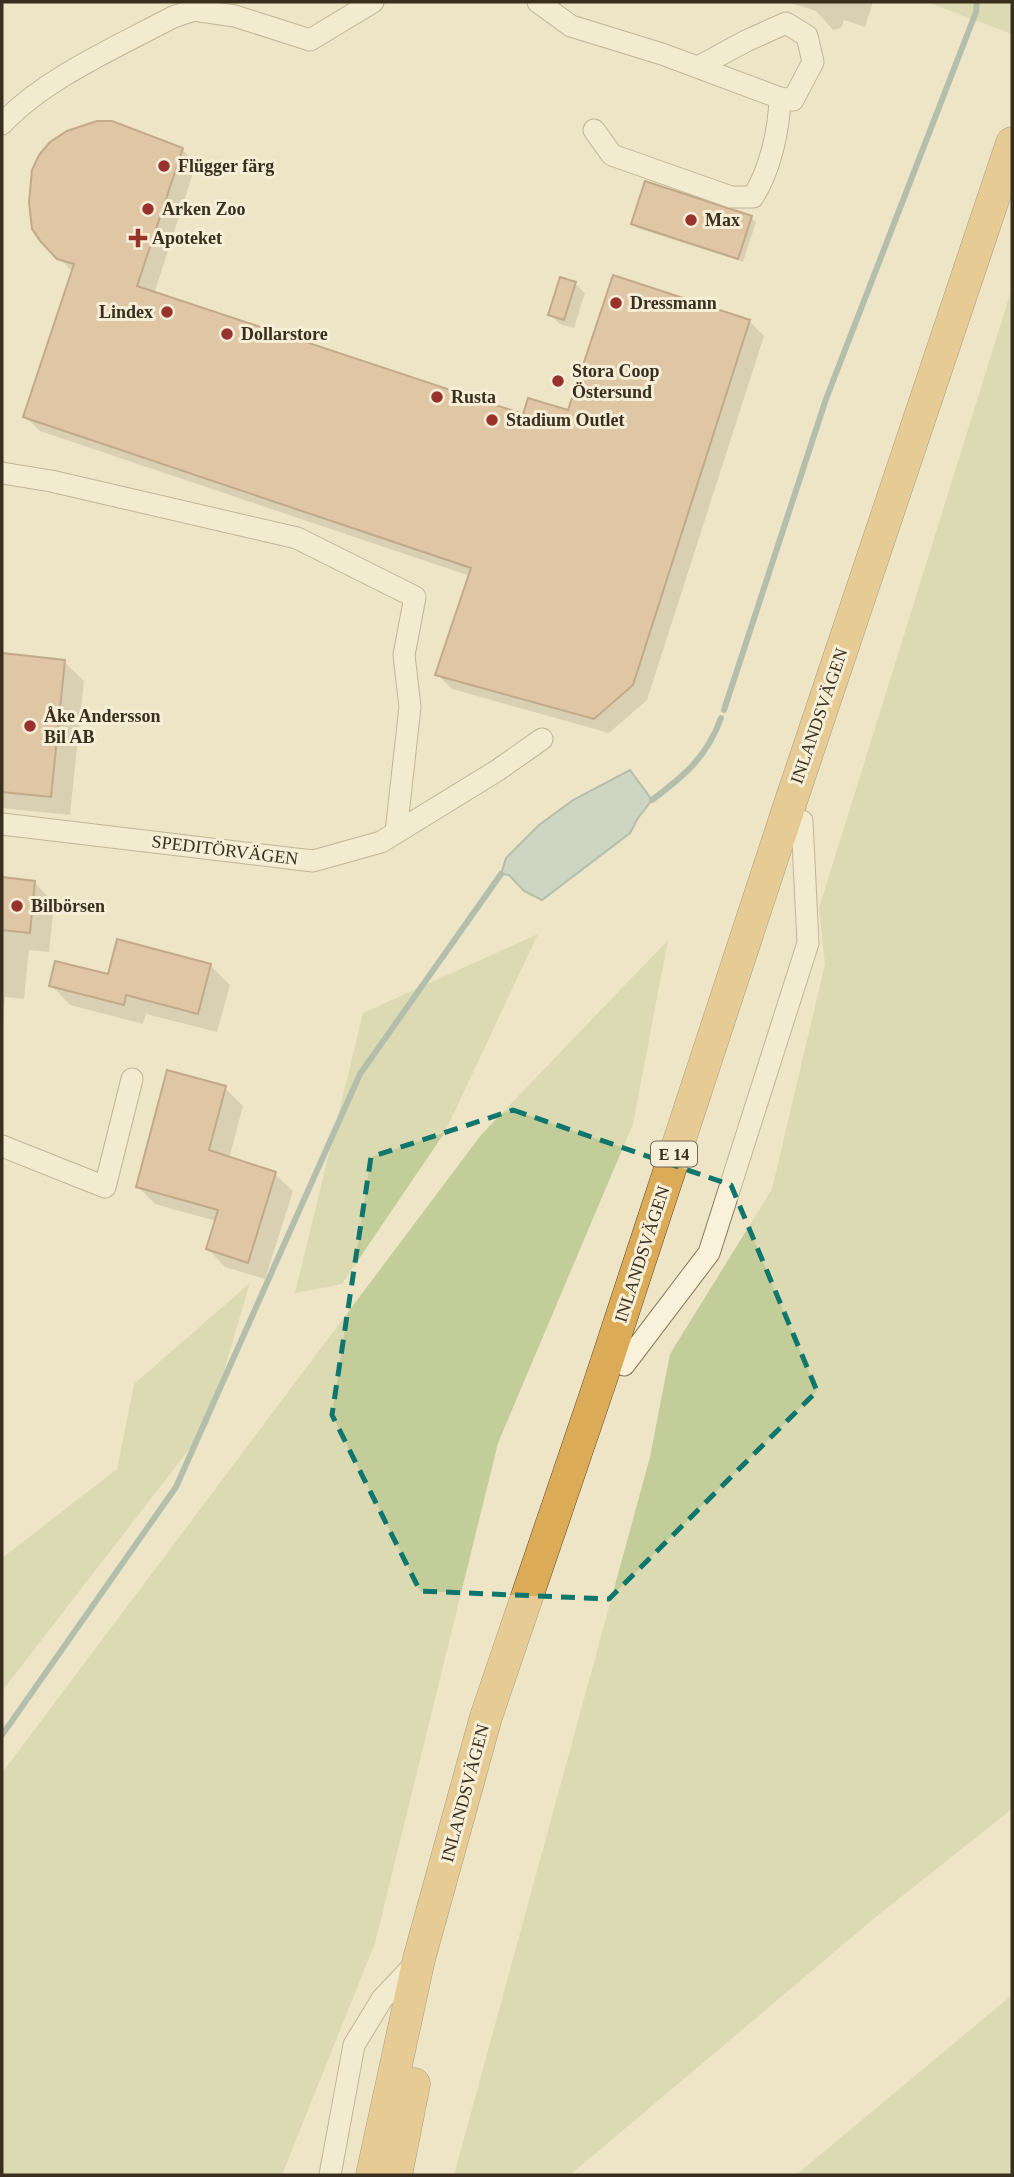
<svg xmlns="http://www.w3.org/2000/svg" width="1014" height="2177" viewBox="0 0 1014 2177" font-family="Georgia,serif">
	<style>
		.green { fill: #c3cd9a }
		.water { fill: #a7c2bc; stroke: #6e908a; stroke-width: 2 }
		.shadow { fill: #0003 }
		.lines { fill: none; stroke-linecap: round; stroke-linejoin: round }
		.stream { stroke: #6e908a; stroke-width: 6 }
		.building { fill: #cca37c; stroke: #896242; stroke-width: 2 }
		.minor-casing { stroke: #8a775c; stroke-width: 23 }
		.highway-casing { stroke: #584530; stroke-width: 33 }
		.minor { stroke: #f9f1da; stroke-width: 21 }
		.highway { stroke: #dcab58; stroke-width: 32 }
		.marked { fill: none; stroke: #0f766e; stroke-width: 5; stroke-dasharray: 14 9; stroke-linejoin: round }
		.poi-dot { fill: #98322c; stroke: #f6eed6; stroke-width: 2.5 }
		.labels { text-anchor: middle; stroke-width: 6; stroke-linejoin: round; paint-order: stroke }
		.shield { fill: #f6eed6; stroke: #726856; stroke-width: 2 }
		.shield-label { font-size: 16px; font-weight: bold; fill: #3a2e1f }
		.poi-label { font-size: 18px; font-weight: bold; fill: #3a2e1f; stroke: #f6eed6; text-anchor: start }
		.street-label { font-size: 18px; fill: #3a2e1f; stroke: #f6eed6 }
	</style>
	<rect width="100%" height="100%" fill="#eee5c6"/>
	<!-- green -->
	<path class="green" d="M 927,2 L 1012,2 L 1012,34 Z
		M 1012,288 L 1012,1809 L 877,1916 L 570,2175 L 454,2175 L 650,1457 L 670,1354 L 772,1189 L 825,964 L 819,908 Z
		M 538,934 L 445,1132 L 342,1284 L 295,1293 L 363,1013 Z
		M 668,940 L 633,1124 L 498,1443 L 375,1943 L 282,2175 L 2,2175 L 2,1773 L 481,1135 Z
		M 250,1283 L 208,1425 L 2,1691 L 2,1558 L 117,1469 L 134,1384 Z
		M 1012,1995 L 1012,2175 L 796,2175 Z"/>
	<!-- water -->
	<path class="water" d="M 630,770 L 652,800 L 638,818 L 630,833 L 542,900 L 524,891 L 509,875 L 501,874 L 506,858 L 539,825 L 573,800 Z"/>
	<!-- shadow -->
	<path class="shadow" d="M 787,2 L 873,2 L 865,27 L 844,20 L 841,28 L 833,30 L 816,11 Z
		M 182,149 L 196,164 L 154,294 L 524,416 L 570,413 L 749,321 L 764,336 L 647,700 L 609,733 L 452,689 L 437,674 L 470,576 L 40,431 L 25,416 L 73,272 L 42,241 Z
		M 751,218 L 756,222 L 743,262 L 637,228 L 633,223 Z
		M 575,284 L 585,293 L 574,328 L 560,324 L 550,314 Z
		M 2,655 L 64,662 L 84,681 L 70,815 L 2,808 Z
		M 2,879 L 35,883 L 54,903 L 49,952 L 29,950 L 24,999 L 5,997 L 2,1029 Z
		M 210,965 L 230,985 L 217,1032 L 146,1014 L 143,1024 L 70,1005 L 51,985 Z
		M 225,1088 L 243,1106 L 229,1159 L 275,1174 L 293,1191 L 265,1279 L 225,1267 L 208,1249 L 216,1221 L 155,1204 L 137,1186 Z"/>
	<g class="lines">
		<!-- stream -->
		<path class="stream" d="M 724,710 L 826,399 L 976,12 L 977,2
			M 652,800 C 684,776 707,757 721,718
			M 2,1735 L 176,1487 L 360,1074 L 501,874"/>
	</g>
	<!-- building -->
	<path class="building" d="M 97,121 L 112,121 L 183,148 L 137,286 L 523,414 L 528,398 L 568,410 L 613,275 L 750,320 L 633,685 L 594,719 L 435,675 L 471,568 L 23,417 L 74,264 L 57,259 L 41,242 L 32,229 L 29,202 L 32,170 L 39,155 L 50,142 L 67,131 Z
		M 645,181 L 752,216 L 738,259 L 631,224 Z
		M 560,277 L 576,282 L 564,320 L 548,315 Z
		M 2,653 L 65,660 L 51,797 L 2,792 Z
		M 2,877 L 35,881 L 30,933 L 2,930 Z
		M 117,939 L 211,964 L 198,1014 L 126,995 L 124,1005 L 49,986 L 55,961 L 108,974 Z
		M 167,1070 L 226,1086 L 209,1150 L 276,1172 L 248,1263 L 206,1249 L 218,1210 L 136,1187 Z"/>
	<g class="lines">
		<!-- minor casing -->
		<g class="minor-casing">
			<path id="minor" d="M 538,2 L 571,26 L 662,54 L 780,98 L 793,100 L 813,62 L 807,36 L 786,23 L 746,41 L 698,67
				M 2,124 C 45,78 117,47 173,17 L 194,10 L 235,16 L 310,40 L 373,2
				M 594,130 L 612,155 L 731,197 L 753,197 C 770,170 779,131 780,98
				M 2,473 L 51,481 L 297,538 L 415,597 L 404,655 L 410,707 L 396,832
				M 2,824 L 313,861 L 381,842 L 498,770 L 542,739
				M 2,1146 L 105,1187 L 132,1079
				M 624,1365 L 709,1253 L 808,943 L 802,821
				M 330,2175 L 354,2045 L 382,1999 L 418,1961"/>
		</g>
		<!-- highway casing -->
		<g class="highway-casing">
			<path id="highway" d="M 372,2175 L 419,1959 L 486,1717 L 600,1382 L 789,807 L 1012,143
				M 396,2175 L 414,2084"/>
		</g>
		<!-- minor -->
		<use href="#minor" class="minor"/>
		<!-- highway -->
		<use href="#highway" class="highway"/>
	</g>
	<!-- marked area -->
	<path d="M0 0H1014V2177H0ZM 513,1110 L 731,1185 L 817,1391 L 609,1599 L 420,1591 L 332,1415 L 371,1157 Z" fill="#eee5c6" fill-opacity=".55" fill-rule="evenodd"/>
	<path class="marked" d="M 513,1110 L 731,1185 L 817,1391 L 609,1599 L 420,1591 L 332,1415 L 371,1157 Z"/>
	<!-- markers -->
	<g class="poi-dot">
		<circle cx="164" cy="166" r="7"/>
		<circle cx="148" cy="209" r="7"/>
		<circle cx="691" cy="220" r="7"/>
		<path d="M134.5 227.5h7v7h7v7h-7v7h-7v-7h-7v-7h7z"/>
		<circle cx="616" cy="303" r="7"/>
		<circle cx="167" cy="312" r="7"/>
		<circle cx="227" cy="334" r="7"/>
		<circle cx="558" cy="381" r="7"/>
		<circle cx="437" cy="397" r="7"/>
		<circle cx="492" cy="420" r="7"/>
		<circle cx="30" cy="726" r="7"/>
		<circle cx="17" cy="906" r="7"/>
	</g>
	<g class="labels">
		<!-- shield labels -->
		<rect class="shield" x="651" y="1141.5" width="46" height="25" rx="5"/>
		<g class="shield-label">
			<text x="674" y="1160">E 14</text>
		</g>
		<!-- poi labels -->
		<g class="poi-label">
			<text x="178" y="172">Flügger färg</text>
			<text x="162" y="215">Arken Zoo</text>
			<text x="705" y="226">Max</text>
			<text x="152" y="244">Apoteket</text>
			<text x="630" y="309">Dressmann</text>
			<text x="153" y="318" text-anchor="end">Lindex</text>
			<text x="241" y="340">Dollarstore</text>
			<text x="572" y="377">Stora Coop<tspan x="572" dy="21">Östersund</tspan></text>
			<text x="451" y="403">Rusta</text>
			<text x="506" y="426">Stadium Outlet</text>
			<text x="44" y="722">Åke Andersson<tspan x="44" dy="21">Bil AB</tspan></text>
			<text x="31" y="912">Bilbörsen</text>
		</g>
		<!-- street labels -->
		<g class="street-label">
			<text transform="translate(819 716) rotate(-71)" y="6">INLANDSVÄGEN</text>
			<text transform="translate(225 850) rotate(7)" y="6">SPEDITÖRVÄGEN</text>
			<text transform="translate(642 1254) rotate(-72)" y="6">INLANDSVÄGEN</text>
			<text transform="translate(465 1793) rotate(-75)" y="6">INLANDSVÄGEN</text>
		</g>
	</g>
	<!-- border -->
	<rect width="1014" height="2177" fill="none" stroke="#3a2e1f" stroke-width="7"/>
</svg>
